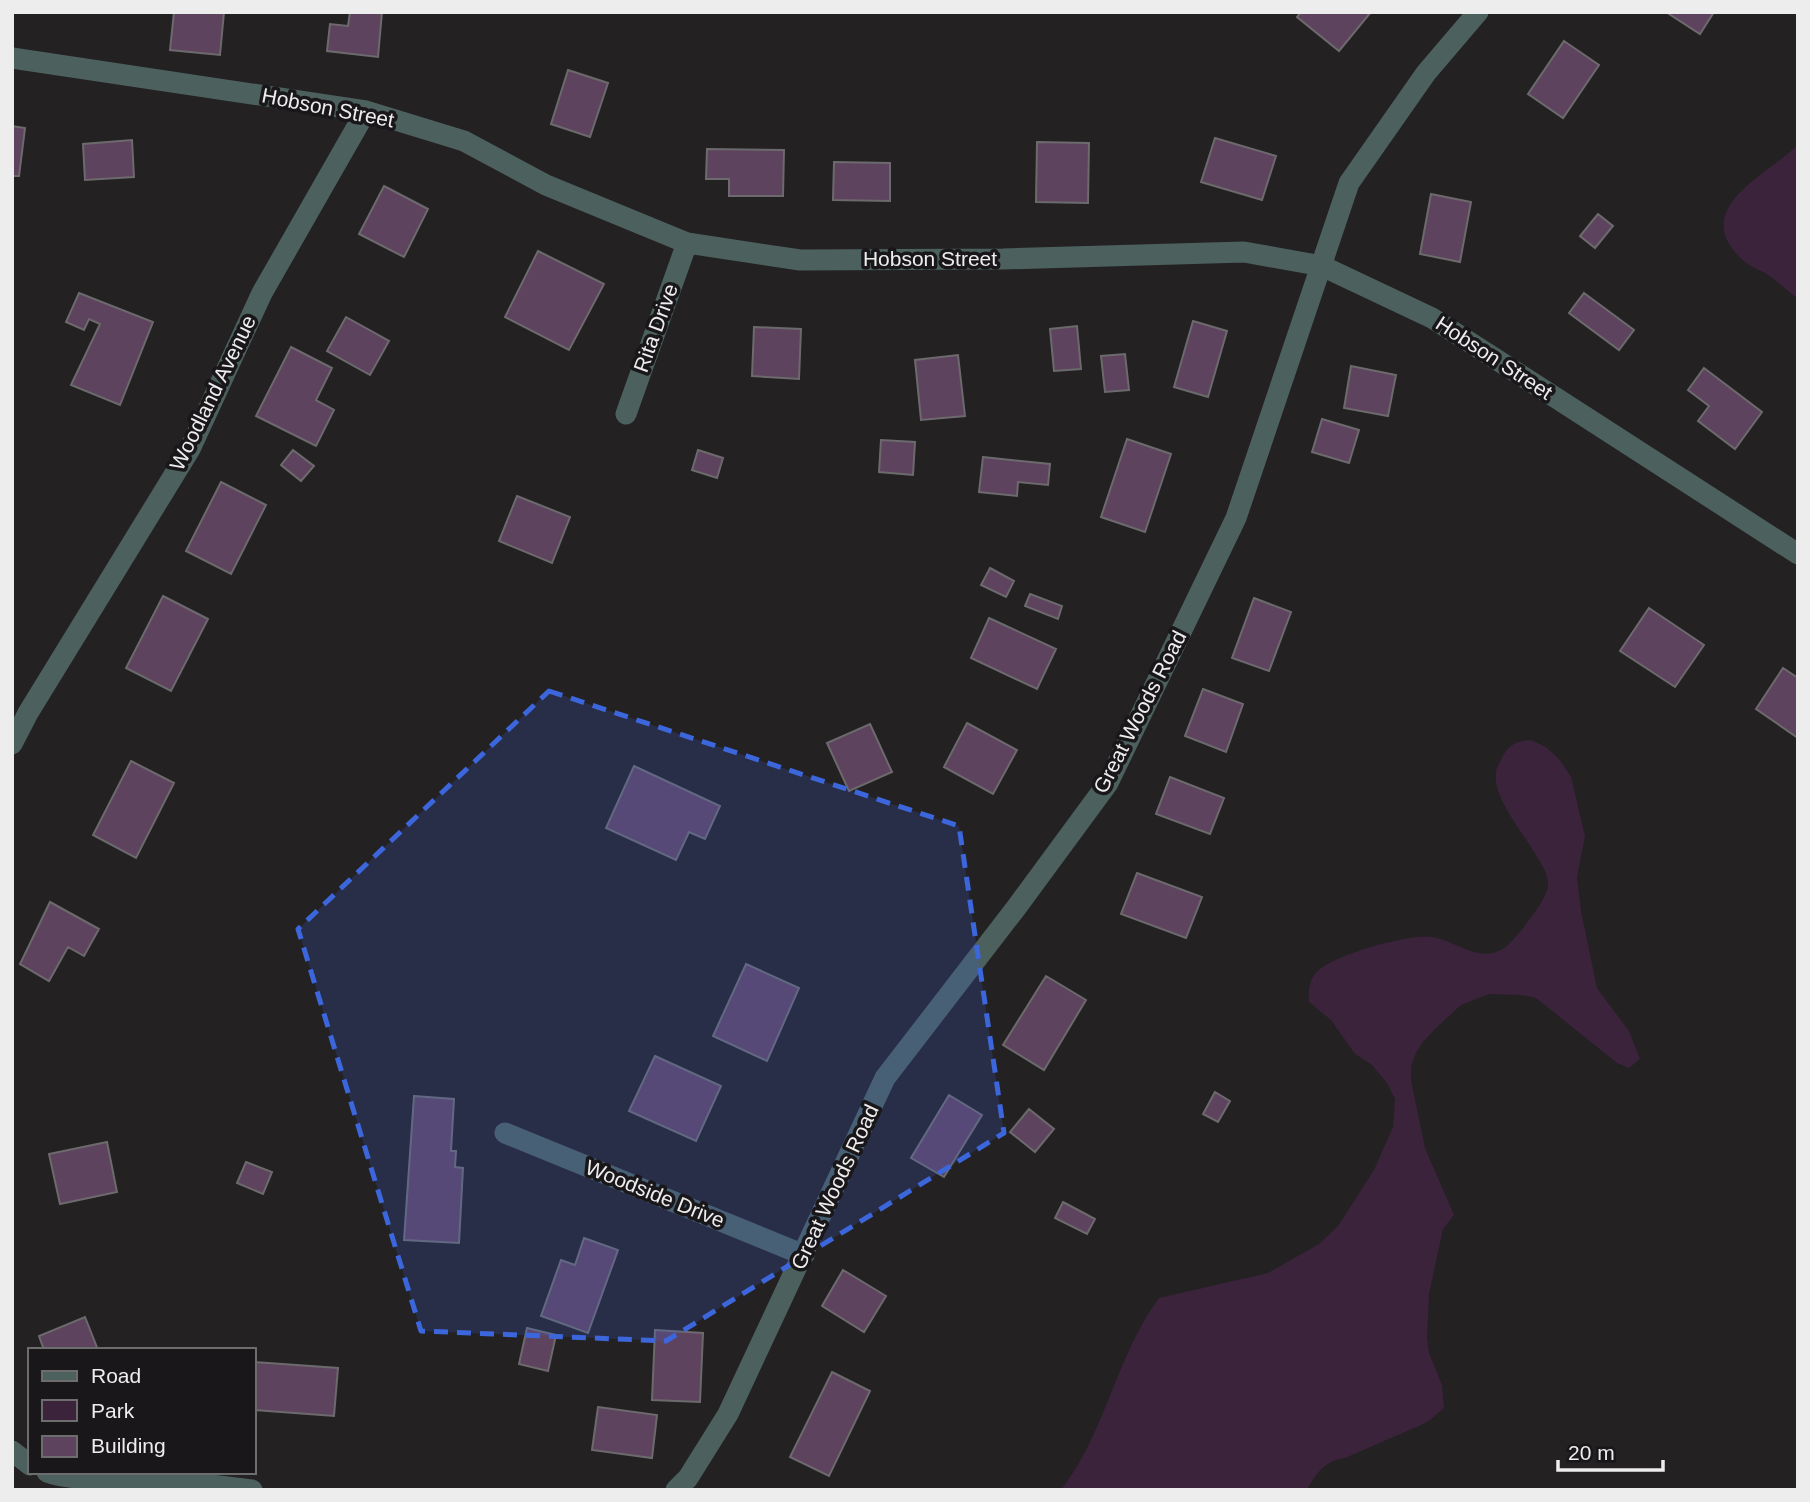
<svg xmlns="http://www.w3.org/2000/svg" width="1810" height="1502" viewBox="0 0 1810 1502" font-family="Helvetica,sans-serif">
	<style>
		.green { fill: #3b233b }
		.building { fill: #5e435e; stroke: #6c6a6c; stroke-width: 2 }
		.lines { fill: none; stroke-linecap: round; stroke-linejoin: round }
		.minor { stroke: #4c605d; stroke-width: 21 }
		.marked { fill: #3c66db; fill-opacity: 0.2; stroke: #3c66db; stroke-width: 5; stroke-dasharray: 14 9; stroke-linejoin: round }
		.labels { text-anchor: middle; stroke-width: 7; stroke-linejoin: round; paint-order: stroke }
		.street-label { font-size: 21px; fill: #eeedee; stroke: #191719 }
	</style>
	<rect width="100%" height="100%" fill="#232122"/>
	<!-- green -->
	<path class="green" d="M 1798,145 L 1798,299 C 1788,291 1779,283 1768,275 C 1761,270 1752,268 1745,262 C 1686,211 1764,177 1798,145 Z
		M 1531,740 L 1546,747 L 1559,759 L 1571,777 L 1585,836 L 1577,877 L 1581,911 L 1597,988 L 1629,1031 L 1640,1059 L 1629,1068 L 1617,1063 L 1536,998 L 1521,995 L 1489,994 L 1461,1005 L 1437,1027 L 1422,1043 L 1416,1053 L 1411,1067 L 1411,1080 L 1425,1148 L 1454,1215 L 1443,1229 L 1429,1294 L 1427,1338 L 1429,1353 L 1442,1385 L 1444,1408 L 1430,1420 L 1421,1425 L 1345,1458 C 1326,1460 1316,1473 1307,1490 L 1061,1490 C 1105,1434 1116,1356 1159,1298 L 1268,1273 L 1319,1244 L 1338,1226 L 1374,1170 L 1393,1127 L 1395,1099 L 1387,1083 L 1372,1065 L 1355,1054 L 1331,1020 L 1309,1002 C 1308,990 1309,978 1320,969 C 1338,954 1407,934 1431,937 C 1458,940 1483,969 1510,943 C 1520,933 1547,899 1548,886 C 1548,874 1543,866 1537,857 C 1525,835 1492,797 1496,773 C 1496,768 1500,762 1502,758 C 1508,745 1516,741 1531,740 Z"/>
	<!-- building -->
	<path class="building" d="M 174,12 L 224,12 L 220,55 L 170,50 Z
		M 350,12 L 382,12 L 378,57 L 327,51 L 330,24 L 348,26 Z
		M 1301,12 L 1371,12 L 1339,51 L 1297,17 Z
		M 1666,12 L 1714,12 L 1700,34 Z
		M 1564,41 L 1599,65 L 1563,118 L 1528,94 Z
		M 568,70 L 608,83 L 590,137 L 551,124 Z
		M 12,126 L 25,128 L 19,176 L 12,176 Z
		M 1215,138 L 1276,156 L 1262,200 L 1201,182 Z
		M 132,140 L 134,177 L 85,180 L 83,144 Z
		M 1037,142 L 1089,143 L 1088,203 L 1036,202 Z
		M 707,149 L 784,150 L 783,196 L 729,196 L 729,179 L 706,179 Z
		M 834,162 L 890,163 L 890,201 L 833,200 Z
		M 384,186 L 428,209 L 404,257 L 359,234 Z
		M 1431,194 L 1471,202 L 1460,262 L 1420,254 Z
		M 1598,214 L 1613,226 L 1595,248 L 1580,236 Z
		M 538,251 L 604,284 L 569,350 L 505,317 Z
		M 79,293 L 153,322 L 120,405 L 71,385 L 100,324 L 89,319 L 84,330 L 66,322 Z
		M 1584,293 L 1634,330 L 1619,350 L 1569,313 Z
		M 346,317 L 389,341 L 370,375 L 327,351 Z
		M 1193,321 L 1227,331 L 1208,397 L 1174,387 Z
		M 1077,326 L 1081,369 L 1054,371 L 1050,329 Z
		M 754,327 L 801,329 L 799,379 L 752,376 Z
		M 291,347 L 332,368 L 316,400 L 334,410 L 316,446 L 256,416 Z
		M 1125,354 L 1129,390 L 1105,392 L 1101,356 Z
		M 958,355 L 965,416 L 921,420 L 915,360 Z
		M 1351,366 L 1396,375 L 1388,416 L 1344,408 Z
		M 1704,368 L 1762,412 L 1735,449 L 1698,421 L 1709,406 L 1688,390 Z
		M 1322,419 L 1359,430 L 1349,463 L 1312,452 Z
		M 1127,439 L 1171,454 L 1145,532 L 1101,517 Z
		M 881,440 L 915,442 L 913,475 L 879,472 Z
		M 293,450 L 314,466 L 301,481 L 281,465 Z
		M 698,450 L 723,458 L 717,478 L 692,470 Z
		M 983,457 L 1050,464 L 1048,485 L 1018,482 L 1017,496 L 979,492 Z
		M 221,482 L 266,505 L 231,574 L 186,551 Z
		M 517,496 L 570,517 L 552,563 L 499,541 Z
		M 990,568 L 1014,581 L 1006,597 L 981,585 Z
		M 1030,594 L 1062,606 L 1058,619 L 1025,606 Z
		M 163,596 L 208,619 L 171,691 L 126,668 Z
		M 1254,598 L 1291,612 L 1269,671 L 1232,658 Z
		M 1649,608 L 1704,645 L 1675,687 L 1620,651 Z
		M 989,618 L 1056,649 L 1037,689 L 971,658 Z
		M 1783,668 L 1798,678 L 1798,738 L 1756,709 Z
		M 1203,689 L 1243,704 L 1226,752 L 1185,736 Z
		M 967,723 L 1017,750 L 993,794 L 944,767 Z
		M 870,724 L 892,772 L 849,791 L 827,743 Z
		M 131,761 L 174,783 L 136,858 L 93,835 Z
		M 634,766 L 720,806 L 705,839 L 689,832 L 676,860 L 606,828 Z
		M 1170,777 L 1224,798 L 1210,834 L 1156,814 Z
		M 1137,873 L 1202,897 L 1186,938 L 1121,914 Z
		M 50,902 L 99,929 L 84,956 L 68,947 L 49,981 L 20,964 Z
		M 746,964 L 799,988 L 767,1061 L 713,1036 Z
		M 1046,976 L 1086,1000 L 1044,1070 L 1003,1045 Z
		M 655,1056 L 721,1086 L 696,1141 L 629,1111 Z
		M 1215,1092 L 1230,1101 L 1218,1122 L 1203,1114 Z
		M 949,1095 L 982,1115 L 944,1177 L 911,1158 Z
		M 414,1096 L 454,1099 L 451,1151 L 456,1151 L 455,1167 L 463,1168 L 459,1243 L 404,1240 Z
		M 1029,1109 L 1054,1129 L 1035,1152 L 1010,1132 Z
		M 107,1142 L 117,1192 L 60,1204 L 49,1154 Z
		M 246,1162 L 272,1172 L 263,1194 L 237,1183 Z
		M 1063,1202 L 1095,1219 L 1087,1234 L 1055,1218 Z
		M 584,1238 L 618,1250 L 588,1333 L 541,1316 L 561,1260 L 575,1265 Z
		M 843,1270 L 886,1296 L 864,1332 L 822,1306 Z
		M 85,1317 L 98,1350 L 44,1350 L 39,1336 Z
		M 527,1328 L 556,1335 L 548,1371 L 519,1364 Z
		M 655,1330 L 703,1333 L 700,1402 L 652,1400 Z
		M 254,1362 L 338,1368 L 334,1416 L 254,1410 Z
		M 832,1372 L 870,1391 L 829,1476 L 790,1457 Z
		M 598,1407 L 657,1415 L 652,1458 L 592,1450 Z"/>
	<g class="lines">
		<!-- minor -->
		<path class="minor" d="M 12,58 L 366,111 L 464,141 L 546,185 L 687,243 L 800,260 L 1003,259 L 1244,252 L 1322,266 L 1432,318 L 1798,554
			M 626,414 L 687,243
			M 12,744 L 28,713 L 190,449 L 262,293 L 366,111
			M 505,1133 L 804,1255
			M 12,1451 L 30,1465
			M 47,1472 C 71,1482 122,1478 149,1479 C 184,1481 218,1486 252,1490
			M 676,1490 L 688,1478 L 728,1414 L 885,1078 L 1016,908 L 1108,783 L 1236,518 L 1349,183 L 1426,73 L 1478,12"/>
	</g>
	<!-- marked area -->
	<path class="marked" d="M 549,691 L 959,826 L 1004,1133 L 666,1341 L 421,1331 L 298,929 Z"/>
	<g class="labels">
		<!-- street labels -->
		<g class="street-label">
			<text transform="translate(328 108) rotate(11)" y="7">Hobson Street</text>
			<text x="930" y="266">Hobson Street</text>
			<text transform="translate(656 328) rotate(-70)" y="7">Rita Drive</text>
			<text transform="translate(1494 358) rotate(33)" y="7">Hobson Street</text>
			<text transform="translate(213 393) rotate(-64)" y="7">Woodland Avenue</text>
			<text transform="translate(1140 712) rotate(-63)" y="7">Great Woods Road</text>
			<text transform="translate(835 1187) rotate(-65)" y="7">Great Woods Road</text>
			<text transform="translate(655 1194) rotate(22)" y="7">Woodside Drive</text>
		</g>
	</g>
	<!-- border -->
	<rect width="1810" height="1502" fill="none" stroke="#eeedee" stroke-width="28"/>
	<!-- legend -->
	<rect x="28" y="1348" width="228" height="126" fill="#191719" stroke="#6e6d6e" stroke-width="2"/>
	<rect x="42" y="1371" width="35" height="10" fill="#4c605d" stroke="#6e6d6e" stroke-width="2"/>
	<text x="91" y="1383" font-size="21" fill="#eeedee">Road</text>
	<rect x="42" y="1400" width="35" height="21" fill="#3b233b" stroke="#6e6d6e" stroke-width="2"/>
	<text x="91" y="1418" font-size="21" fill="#eeedee">Park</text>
	<rect x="42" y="1436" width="35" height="21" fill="#5e435e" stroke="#6e6d6e" stroke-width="2"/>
	<text x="91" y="1453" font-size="21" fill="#eeedee">Building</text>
	<!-- scale -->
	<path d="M1558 1460v10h105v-10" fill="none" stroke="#eeedee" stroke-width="3.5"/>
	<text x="1568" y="1460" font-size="21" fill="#eeedee" stroke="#191719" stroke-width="5" paint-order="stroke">20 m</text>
</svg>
